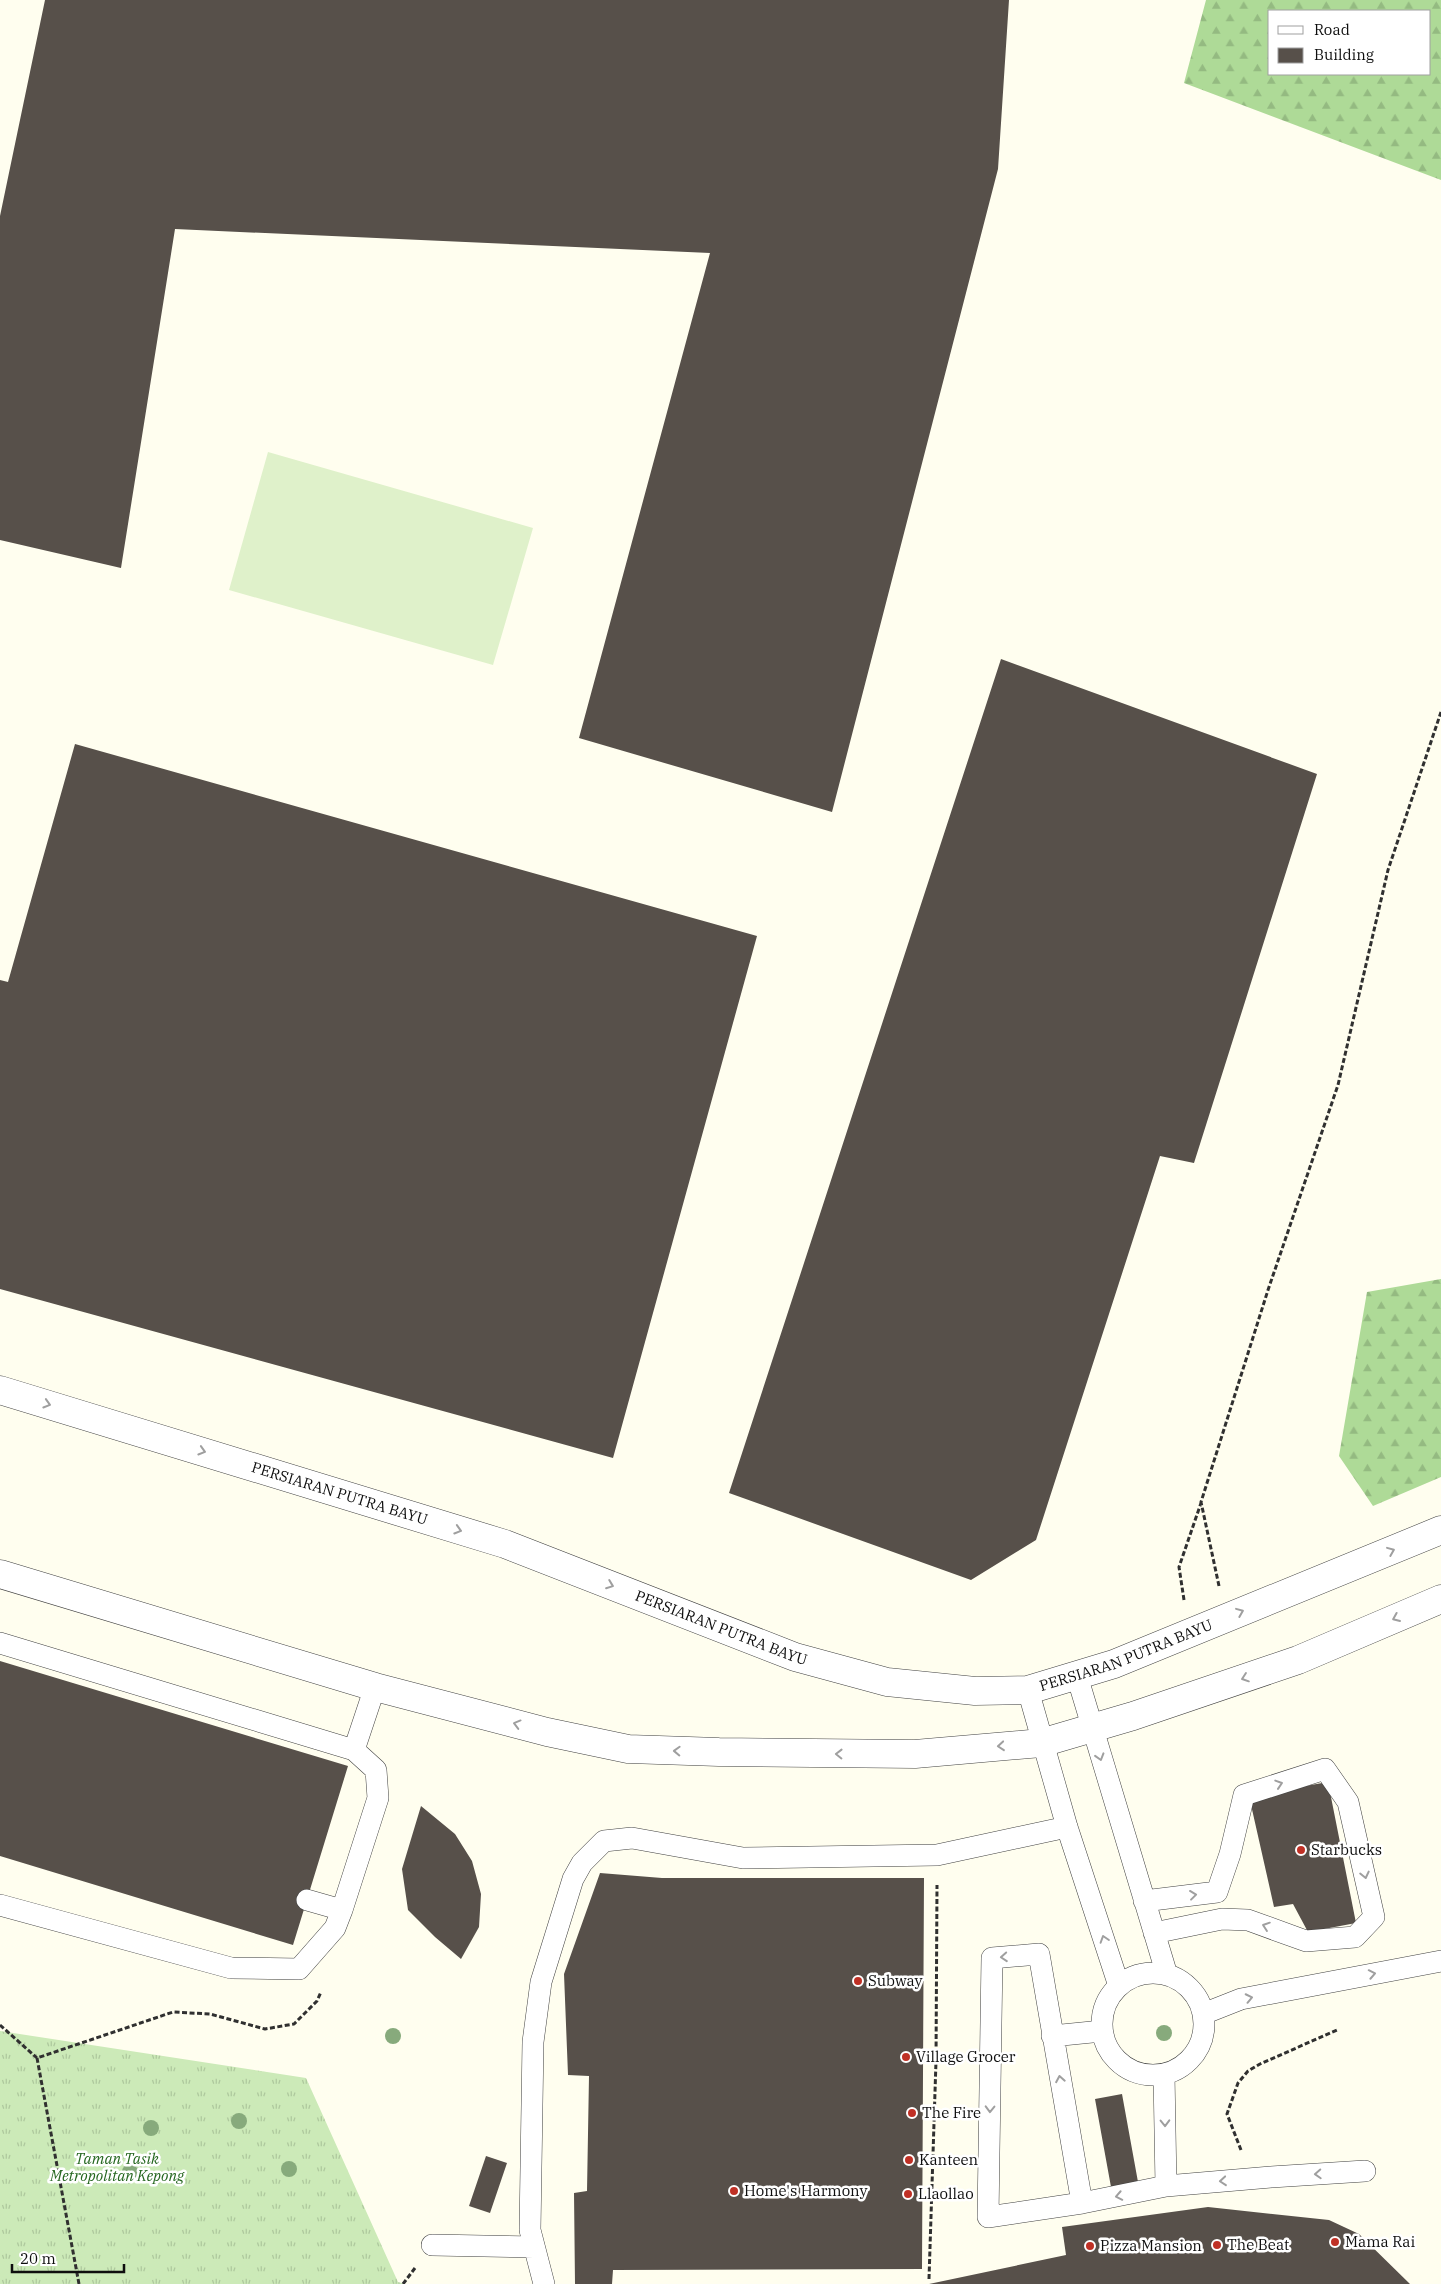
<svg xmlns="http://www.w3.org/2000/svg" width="1441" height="2284" viewBox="0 0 1441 2284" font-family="'IBM Plex Serif',serif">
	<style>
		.grass { fill: url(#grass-tufts) }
		.forest { fill: url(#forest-firs); fill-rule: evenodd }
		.pitch { fill: #dff1ca }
		.building { fill: #57504a }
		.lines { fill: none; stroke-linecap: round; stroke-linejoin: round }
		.service-casing { stroke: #414141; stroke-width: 22 }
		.tertiary-casing { stroke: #414141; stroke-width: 29 }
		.path { stroke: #303030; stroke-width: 3; stroke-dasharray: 5 2.5; stroke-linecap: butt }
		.service { stroke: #fff; stroke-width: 21 }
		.tertiary { stroke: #fff; stroke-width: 28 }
		.tree { fill: #87aa7c }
		.oneway { stroke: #9f9f9f }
		.poi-dot { fill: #bf3025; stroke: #fff; stroke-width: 2 }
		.labels { text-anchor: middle; stroke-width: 5; stroke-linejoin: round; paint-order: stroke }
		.street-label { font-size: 15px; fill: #0e0e0e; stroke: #fff }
		.poi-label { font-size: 15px; fill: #0e0e0e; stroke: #fff; text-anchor: start }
		.park-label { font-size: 15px; font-style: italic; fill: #24661e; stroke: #fff }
	</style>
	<defs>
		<pattern id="grass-tufts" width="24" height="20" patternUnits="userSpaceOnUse" patternTransform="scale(1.25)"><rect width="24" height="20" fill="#cceab8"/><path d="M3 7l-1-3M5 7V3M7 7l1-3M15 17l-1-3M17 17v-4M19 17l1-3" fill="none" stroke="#aec89d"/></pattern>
		<pattern id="forest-firs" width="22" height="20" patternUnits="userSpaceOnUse" patternTransform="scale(1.25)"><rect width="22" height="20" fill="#aeda97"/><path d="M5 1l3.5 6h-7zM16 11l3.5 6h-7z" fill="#94ba81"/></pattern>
	</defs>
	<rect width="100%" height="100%" fill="#fffeef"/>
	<!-- grass -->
	<path class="grass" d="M 0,2031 L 306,2078 L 398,2282 L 405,2284 L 0,2284 Z"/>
	<!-- forest -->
	<path class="forest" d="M 1206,0 L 1441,0 L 1441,180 L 1184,83 ZM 1430,11 L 1430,74 L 1270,74 L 1270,11 Z
		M 1441,1279 L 1441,1477 L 1373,1506 L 1339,1456 L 1367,1292 Z"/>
	<!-- pitch -->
	<path class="pitch" d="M 268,452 L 533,528 L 493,665 L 229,590 Z"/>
	<!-- building -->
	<path class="building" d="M 45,0 L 1009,0 L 998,169 L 832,812 L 579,738 L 710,253 L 175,229 L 121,568 L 0,540 L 0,216 Z
		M 1001,659 L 1317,774 L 1194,1163 L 1160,1156 L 1036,1540 L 971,1580 L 729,1493 Z
		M 75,744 L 757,936 L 613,1458 L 0,1289 L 0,980 L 8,982 Z
		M 0,1661 L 348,1766 L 293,1945 L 0,1856 Z
		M 1328,1782 L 1356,1923 L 1308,1932 L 1293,1904 L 1274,1907 L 1249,1796 Z
		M 421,1806 L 455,1834 L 472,1861 L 481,1894 L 479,1927 L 461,1959 L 435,1937 L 408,1910 L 402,1869 Z
		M 600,1873 L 662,1878 L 924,1878 L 922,2269 L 613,2270 L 612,2284 L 575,2284 L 574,2193 L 587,2191 L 589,2076 L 568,2075 L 564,1974 Z
		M 1122,2094 L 1138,2182 L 1111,2187 L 1095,2099 Z
		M 486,2156 L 507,2163 L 490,2213 L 469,2206 Z
		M 1208,2207 L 1329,2220 L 1359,2234 L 1410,2284 L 929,2284 L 1066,2255 L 1062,2227 Z"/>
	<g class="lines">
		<!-- service casing -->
		<g class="service-casing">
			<path id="service" d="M 0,1643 L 354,1750
				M 1077,1676 L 1167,1975
				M 1028,1690 L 1067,1827 L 1119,1986
				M 307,1900 L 342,1910
				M 1144,1901 L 1217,1892 L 1230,1854 L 1244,1795 L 1325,1769 L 1348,1802 L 1374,1917 L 1355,1937 L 1306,1941 L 1248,1920 L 1222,1919 L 1154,1933
				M 0,1905 L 231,1968 L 299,1969 L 335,1928 L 342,1910 L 378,1798 L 376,1770 L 354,1750 L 375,1687
				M1102 2024a51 51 0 1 1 102 0a51 51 0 1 1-102 0Z
				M 1203,2014 L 1241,1999 L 1441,1961
				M 1052,2036 L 1102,2031
				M 1164,2074 L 1166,2186
				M 1082,2203 L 988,2217 L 992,1958 L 1039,1954 L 1082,2203 L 1166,2186 L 1271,2177 L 1365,2171
				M 432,2245 L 534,2247
				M 544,2284 L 530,2230 L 533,2042 L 541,1982 L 573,1879 L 582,1863 L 604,1841 L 632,1838 L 743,1858 L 937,1855 L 1067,1827"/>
		</g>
		<!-- tertiary casing -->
		<g class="tertiary-casing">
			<g id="tertiary">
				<path id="s1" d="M 0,1390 L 505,1544 L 795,1657 L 887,1682 L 975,1691 L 1028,1690 L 1114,1664 L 1441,1530"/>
				<path d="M 0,1574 L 375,1687 L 547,1732 L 628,1749 L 719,1752 L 915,1754 L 1041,1743 L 1133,1716 L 1298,1660 L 1441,1599"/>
			</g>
		</g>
		<!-- path -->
		<path class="path" d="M 1219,1586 L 1201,1502 L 1268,1290 L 1338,1085 L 1388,870 L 1441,712
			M 1184,1600 L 1179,1567 L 1201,1503
			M 0,2025 L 37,2058
			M 924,2061 L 936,2061
			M 1241,2150 L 1227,2114 L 1238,2083 L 1248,2071 L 1260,2064 L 1337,2030
			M 929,2279 L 936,2061 L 937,1885
			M 79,2284 L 37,2058 L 173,2012 L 210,2014 L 265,2029 L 294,2024 L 317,2001 L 321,1992
			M 403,2284 L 415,2268"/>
		<!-- service -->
		<use href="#service" class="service"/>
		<!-- tertiary -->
		<use href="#tertiary" class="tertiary"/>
	</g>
	<!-- trees -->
	<g class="tree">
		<circle cx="1164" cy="2033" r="8"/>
		<circle cx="393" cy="2036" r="8"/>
		<circle cx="239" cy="2121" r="8"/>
		<circle cx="151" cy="2128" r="8"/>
		<circle cx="289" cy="2169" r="8"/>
		<circle cx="130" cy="2172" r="8"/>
	</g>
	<!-- one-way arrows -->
	<defs><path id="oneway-chevron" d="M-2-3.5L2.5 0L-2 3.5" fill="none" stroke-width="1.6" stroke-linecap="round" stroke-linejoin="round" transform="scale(1.25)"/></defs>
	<g class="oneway">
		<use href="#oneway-chevron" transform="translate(47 1404) rotate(17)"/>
		<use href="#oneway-chevron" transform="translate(202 1451) rotate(17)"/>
		<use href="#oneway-chevron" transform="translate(458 1530) rotate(17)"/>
		<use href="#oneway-chevron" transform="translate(1391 1551) rotate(-22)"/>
		<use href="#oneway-chevron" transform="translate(610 1585) rotate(21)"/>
		<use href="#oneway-chevron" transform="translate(1240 1612) rotate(-22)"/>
		<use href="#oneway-chevron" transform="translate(1396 1618) rotate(157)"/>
		<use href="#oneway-chevron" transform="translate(1245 1678) rotate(161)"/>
		<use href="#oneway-chevron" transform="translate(517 1724) rotate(-165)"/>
		<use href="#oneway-chevron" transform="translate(1001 1746) rotate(175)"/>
		<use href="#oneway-chevron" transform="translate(677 1751) rotate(-178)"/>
		<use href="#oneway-chevron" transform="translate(839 1754) rotate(-179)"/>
		<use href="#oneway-chevron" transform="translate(1100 1757) rotate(73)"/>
		<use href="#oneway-chevron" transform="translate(1279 1784) rotate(-18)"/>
		<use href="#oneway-chevron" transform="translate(1365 1875) rotate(77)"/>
		<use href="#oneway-chevron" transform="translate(1193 1895) rotate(-7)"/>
		<use href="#oneway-chevron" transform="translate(1266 1926) rotate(-161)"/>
		<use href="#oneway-chevron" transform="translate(1104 1939) rotate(-108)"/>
		<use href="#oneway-chevron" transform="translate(1004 1957) rotate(176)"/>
		<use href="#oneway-chevron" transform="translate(1372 1974) rotate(-11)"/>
		<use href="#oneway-chevron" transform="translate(1249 1998) rotate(-12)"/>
		<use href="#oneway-chevron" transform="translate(1060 2079) rotate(-100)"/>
		<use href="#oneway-chevron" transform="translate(990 2109) rotate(91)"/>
		<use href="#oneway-chevron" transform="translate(1165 2123) rotate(89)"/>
		<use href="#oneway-chevron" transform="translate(1318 2174) rotate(177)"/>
		<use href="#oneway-chevron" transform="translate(1223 2181) rotate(175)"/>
		<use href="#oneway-chevron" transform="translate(1119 2196) rotate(169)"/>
	</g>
	<!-- markers -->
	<g class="poi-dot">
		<circle cx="1301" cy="1850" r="5"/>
		<circle cx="858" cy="1981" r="5"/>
		<circle cx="906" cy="2057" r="5"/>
		<circle cx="912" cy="2113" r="5"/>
		<circle cx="909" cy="2160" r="5"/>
		<circle cx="734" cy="2191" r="5"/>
		<circle cx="908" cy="2194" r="5"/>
		<circle cx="1335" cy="2242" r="5"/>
		<circle cx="1217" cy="2245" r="5"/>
		<circle cx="1090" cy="2246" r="5"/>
	</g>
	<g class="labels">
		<!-- street labels -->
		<g class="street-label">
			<text dy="5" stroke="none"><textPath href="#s1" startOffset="355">PERSIARAN PUTRA BAYU</textPath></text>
			<text dy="5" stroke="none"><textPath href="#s1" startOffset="760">PERSIARAN PUTRA BAYU</textPath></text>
			<text dy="5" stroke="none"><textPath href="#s1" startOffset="1180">PERSIARAN PUTRA BAYU</textPath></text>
		</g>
		<!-- poi labels -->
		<g class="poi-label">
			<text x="1311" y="1855">Starbucks</text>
			<text x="868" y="1986">Subway</text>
			<text x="916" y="2062">Village Grocer</text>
			<text x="922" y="2118">The Fire</text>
			<text x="919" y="2165">Kanteen</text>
			<text x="744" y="2196">Home's Harmony</text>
			<text x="918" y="2199">Llaollao</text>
			<text x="1345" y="2247">Mama Rai</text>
			<text x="1227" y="2250">The Beat</text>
			<text x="1100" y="2251">Pizza Mansion</text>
		</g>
		<!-- park labels -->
		<g class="park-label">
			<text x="117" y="2164">Taman Tasik<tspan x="117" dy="17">Metropolitan Kepong</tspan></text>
		</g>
	</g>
	<!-- legend -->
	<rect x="1268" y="10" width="162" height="65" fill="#ffffff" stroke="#9f9f9f"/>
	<rect x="1278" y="26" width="25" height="8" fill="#ffffff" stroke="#9f9f9f"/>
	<text x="1314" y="35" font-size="15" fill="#0e0e0e">Road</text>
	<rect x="1278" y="48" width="25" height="15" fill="#57504a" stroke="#9f9f9f"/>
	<text x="1314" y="60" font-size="15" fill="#0e0e0e">Building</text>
	<!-- scale -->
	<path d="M12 2264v8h112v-8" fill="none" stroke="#0e0e0e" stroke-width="2.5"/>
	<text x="20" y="2264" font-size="15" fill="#0e0e0e" stroke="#ffffff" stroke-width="4" paint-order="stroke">20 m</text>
</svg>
